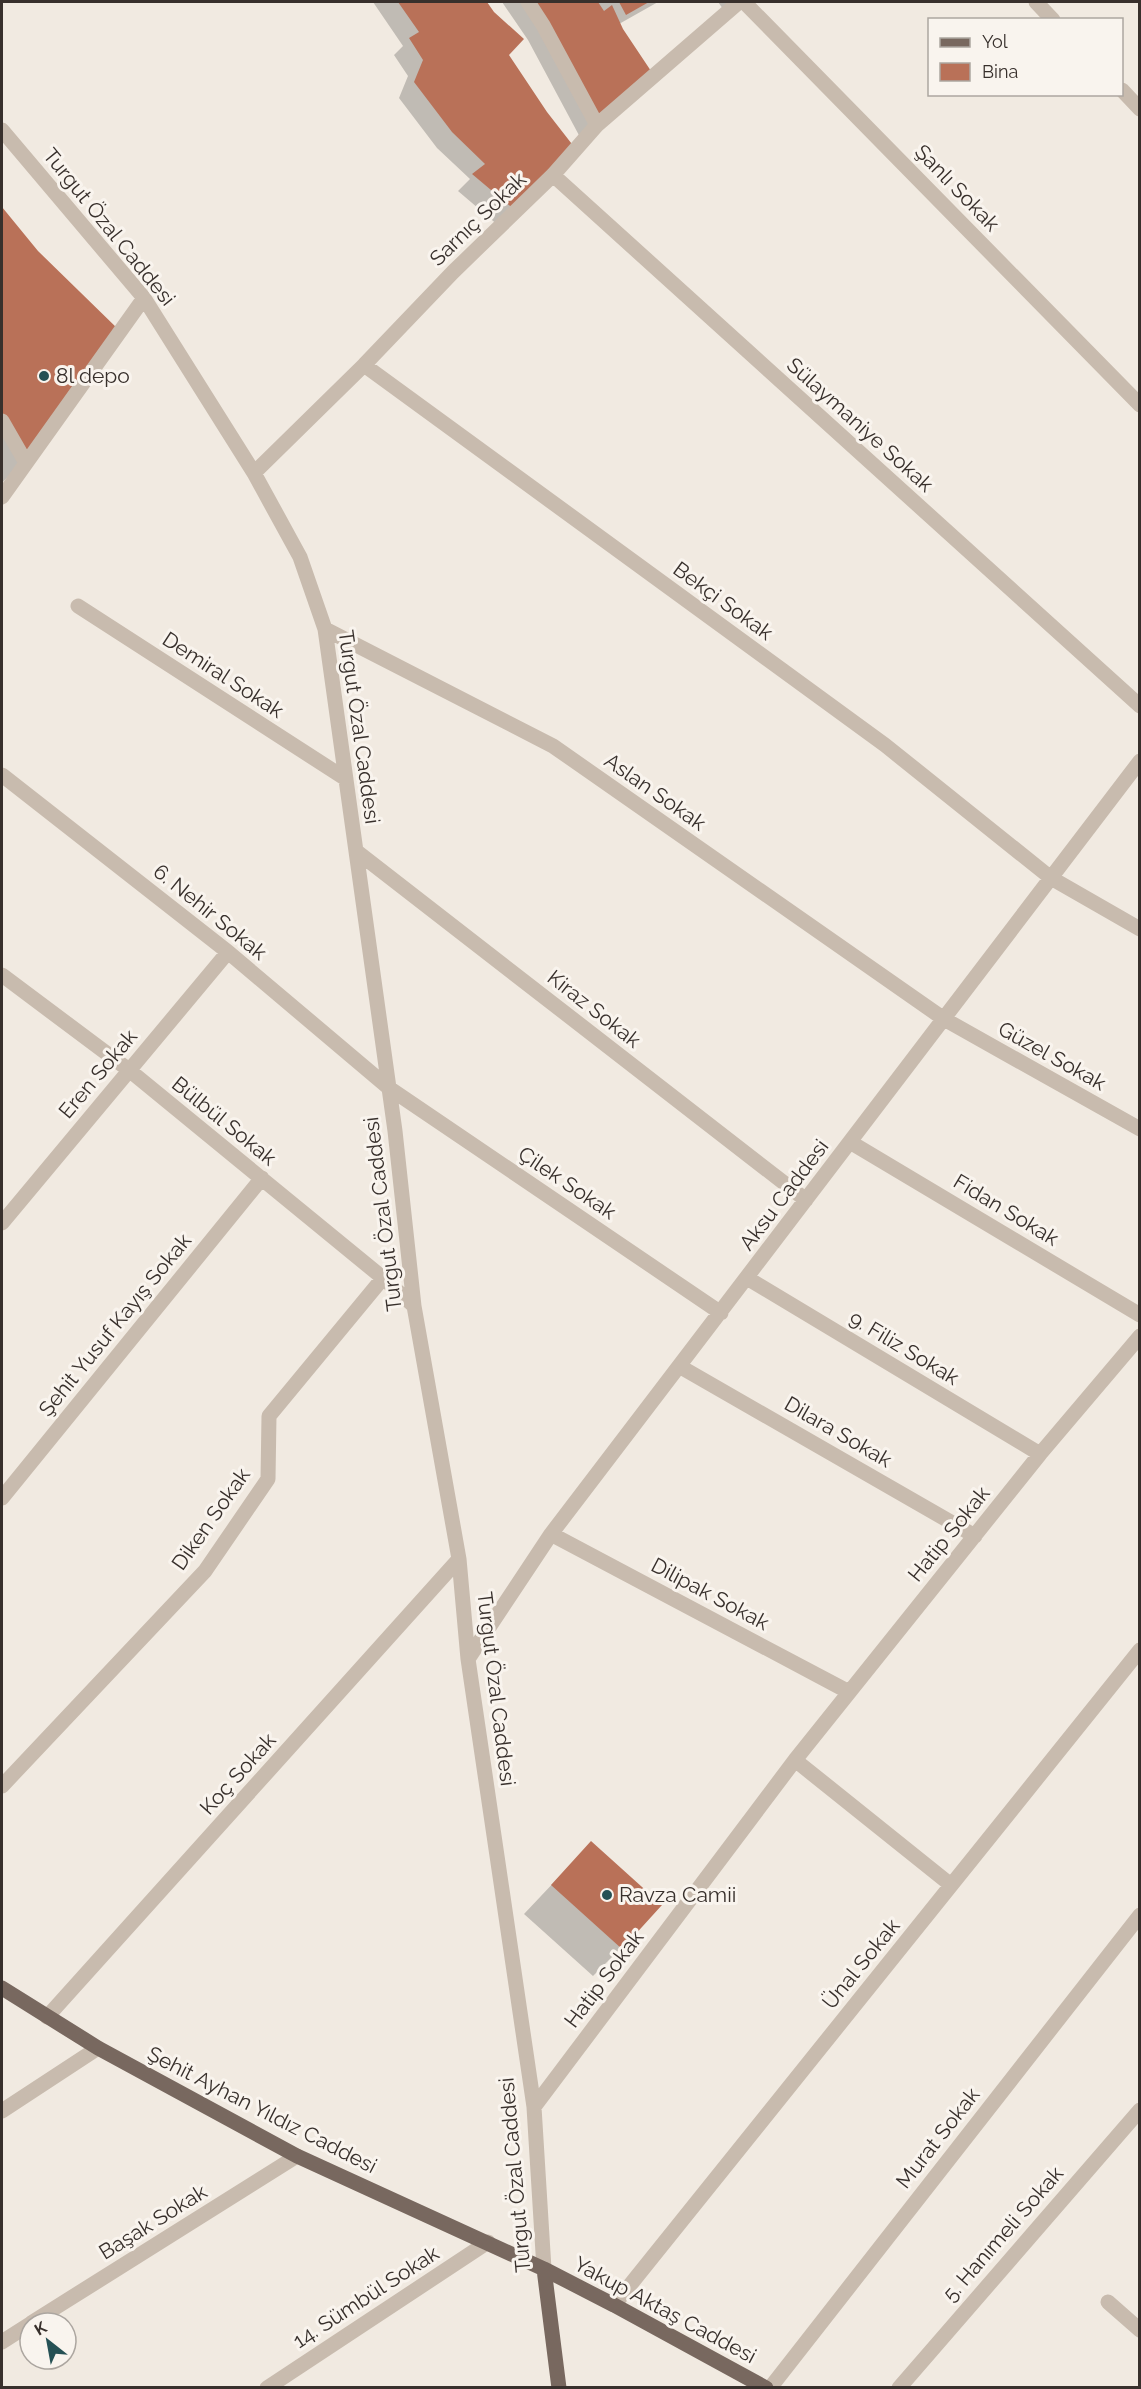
<svg xmlns="http://www.w3.org/2000/svg" width="1141" height="2389" viewBox="0 0 1141 2389" font-family="Raleway,sans-serif">
	<style>
		.shadow { fill: #0003 }
		.building { fill: #b97158 }
		.lines { fill: none; stroke-linecap: round; stroke-linejoin: round }
		.minor { stroke: #c8bbae; stroke-width: 15 }
		.major { stroke: #78685f; stroke-width: 15 }
		.poi-dot { fill: #265155; stroke: #f9f4ee; stroke-width: 2 }
		.labels { text-anchor: middle; stroke-width: 6; stroke-linejoin: round; paint-order: stroke }
		.street-label { font-size: 21px; fill: #38302c; stroke: #f9f4ee }
		.poi-label { font-size: 21px; fill: #38302c; stroke: #f9f4ee; text-anchor: start }
	</style>
	<rect width="100%" height="100%" fill="#f1eae1"/>
	<!-- shadow -->
	<path class="shadow" d="M 373,2 L 485,2 L 493,13 L 507,55 L 546,113 L 573,148 L 499,226 L 458,191 L 470,179 L 437,148 L 399,98 L 408,76 L 394,55 L 403,46 Z
		M 502,2 L 658,2 L 619,24 L 653,77 L 581,139 L 528,40 Z
		M 718,2 L 740,2 L 726,13 Z
		M 2,209 L 37,252 L 24,460 L 2,483 Z
		M 591,1843 L 621,1948 L 593,1976 L 524,1914 Z"/>
	<!-- building -->
	<path class="building" d="M 398,2 L 487,2 L 494,12 L 524,39 L 509,55 L 547,112 L 575,148 L 516,211 L 472,174 L 485,164 L 452,132 L 414,82 L 423,60 L 409,38 L 419,32 Z
		M 528,2 L 598,2 L 604,11 L 612,5 L 623,29 L 655,77 L 597,125 Z
		M 619,2 L 649,2 L 626,15 Z
		M 2,207 L 38,251 L 120,331 L 25,461 L 2,421 Z
		M 591,1841 L 662,1905 L 622,1949 L 551,1885 Z"/>
	<g class="lines">
		<!-- minor -->
		<path class="minor" d="M 528,2 L 543,25 L 597,125
			M 744,2 L 1140,405
			M 1036,2 L 1053,20
			M 1122,90 L 1140,109
			M 2,130 L 144,298 L 254,473 L 300,557 L 325,629 L 395,1131 L 414,1306 L 459,1559 L 468,1659 L 534,2107 L 544,2269
			M 553,175 L 1140,706
			M 364,365 L 885,745 L 1051,878 L 1140,929
			M 2,421 L 25,461
			M 254,473 L 364,365 L 453,272 L 553,175 L 597,125 L 739,2
			M 2,497 L 144,298
			M 78,606 L 346,779
			M 325,629 L 553,746 L 944,1019 L 1140,1129
			M 2,775 L 228,952 L 389,1088 L 721,1313
			M 356,851 L 806,1200
			M 2,975 L 129,1070 L 383,1278 L 414,1306
			M 850,1142 L 1140,1315
			M 2,1223 L 228,952
			M 747,1278 L 1040,1454
			M 679,1366 L 975,1536
			M 2,1498 L 262,1178
			M 551,1534 L 849,1692
			M 468,1659 L 551,1534 L 1140,761
			M 795,1760 L 951,1885
			M 2,1786 L 205,1571 L 268,1479 L 269,1416 L 383,1278
			M 47,2017 L 459,1559
			M 534,2107 L 795,1760 L 1040,1454 L 1140,1336
			M 2,2111 L 98,2048
			M 1108,2302 L 1140,2330
			M 614,2305 L 1140,1650
			M 31,2323 L 297,2156
			M 2,2342 L 30,2324
			M 267,2388 L 488,2242
			M 770,2388 L 1140,1915
			M 899,2388 L 1140,2110"/>
		<!-- major -->
		<path class="major" d="M 2,1988 L 98,2048 L 297,2156 L 544,2269 L 614,2305 L 766,2388
			M 544,2269 L 559,2388"/>
	</g>
	<!-- markers -->
	<g class="poi-dot">
		<circle cx="44" cy="376" r="6"/>
		<circle cx="607" cy="1895" r="6"/>
	</g>
	<g class="labels">
		<!-- street labels -->
		<g class="street-label">
			<text transform="translate(957 188) rotate(46)" y="7">Şanlı Sokak</text>
			<text transform="translate(478 219) rotate(-44)" y="7">Sarnıç Sokak</text>
			<text transform="translate(109 227) rotate(51)" y="7">Turgut Özal Caddesi</text>
			<text transform="translate(860 425) rotate(42)" y="7">Sülaymaniye Sokak</text>
			<text transform="translate(723 601) rotate(36)" y="7">Bekçi Sokak</text>
			<text transform="translate(223 675) rotate(33)" y="7">Demiral Sokak</text>
			<text transform="translate(359 727) rotate(82)" y="7">Turgut Özal Caddesi</text>
			<text transform="translate(655 792) rotate(35)" y="7">Aslan Sokak</text>
			<text transform="translate(210 912) rotate(39)" y="7">6. Nehir Sokak</text>
			<text transform="translate(594 1009) rotate(38)" y="7">Kiraz Sokak</text>
			<text transform="translate(1052 1056) rotate(29)" y="7">Güzel Sokak</text>
			<text transform="translate(98 1074) rotate(-50)" y="7">Eren Sokak</text>
			<text transform="translate(224 1121) rotate(39)" y="7">Bülbül Sokak</text>
			<text transform="translate(567 1183) rotate(34)" y="7">Çilek Sokak</text>
			<text transform="translate(784 1195) rotate(-53)" y="7">Aksu Caddesi</text>
			<text transform="translate(1006 1210) rotate(31)" y="7">Fidan Sokak</text>
			<text transform="translate(383 1214) rotate(-97)" y="7">Turgut Özal Caddesi</text>
			<text transform="translate(115 1325) rotate(-51)" y="7">Şehit Yusuf Kayış Sokak</text>
			<text transform="translate(904 1348) rotate(31)" y="7">9. Filiz Sokak</text>
			<text transform="translate(838 1432) rotate(30)" y="7">Dilara Sokak</text>
			<text transform="translate(211 1519) rotate(-55)" y="7">Diken Sokak</text>
			<text transform="translate(949 1534) rotate(-51)" y="7">Hatip Sokak</text>
			<text transform="translate(710 1594) rotate(28)" y="7">Dilipak Sokak</text>
			<text transform="translate(496 1689) rotate(83)" y="7">Turgut Özal Caddesi</text>
			<text transform="translate(238 1774) rotate(-48)" y="7">Koç Sokak</text>
			<text transform="translate(861 1964) rotate(-51)" y="7">Ünal Sokak</text>
			<text transform="translate(604 1979) rotate(-53)" y="7">Hatip Sokak</text>
			<text transform="translate(262 2110) rotate(27)" y="7">Şehit Ayhan Yıldız Caddesi</text>
			<text transform="translate(938 2138) rotate(-52)" y="7">Murat Sokak</text>
			<text transform="translate(515 2175) rotate(-95)" y="7">Turgut Özal Caddesi</text>
			<text transform="translate(153 2222) rotate(-32)" y="7">Başak Sokak</text>
			<text transform="translate(1003 2234) rotate(-49)" y="7">5. Hanımeli Sokak</text>
			<text transform="translate(366 2297) rotate(-33)" y="7">14. Sümbül Sokak</text>
			<text transform="translate(665 2310) rotate(28)" y="7">Yakup Aktaş Caddesi</text>
		</g>
		<!-- poi labels -->
		<g class="poi-label">
			<text x="56" y="383">8l depo</text>
			<text x="619" y="1902">Ravza Camii</text>
		</g>
	</g>
	<!-- border -->
	<rect width="1141" height="2389" fill="none" stroke="#38302c" stroke-width="6"/>
	<!-- legend -->
	<rect x="928" y="18" width="195" height="78" fill="#f9f4ee" stroke="#aca6a0" stroke-width="1.5"/>
	<rect x="940" y="38" width="30" height="9" fill="#78685f" stroke="#aca6a0" stroke-width="1.5"/>
	<text x="982" y="48" font-size="18" fill="#38302c">Yol</text>
	<rect x="940" y="63" width="30" height="18" fill="#b97158" stroke="#aca6a0" stroke-width="1.5"/>
	<text x="982" y="78" font-size="18" fill="#38302c">Bina</text>
	<!-- north arrow -->
	<g transform="translate(48 2341) rotate(329)"><circle r="28" fill="#f9f4ee" stroke="#aca6a0" stroke-width="1.5"/>
	<path d="M0-4.5L10 22L0 15L-10 22Z" fill="#265155"/>
	<text y="-9" font-size="16" font-weight="bold" text-anchor="middle" fill="#38302c">K</text>
	</g>
</svg>
